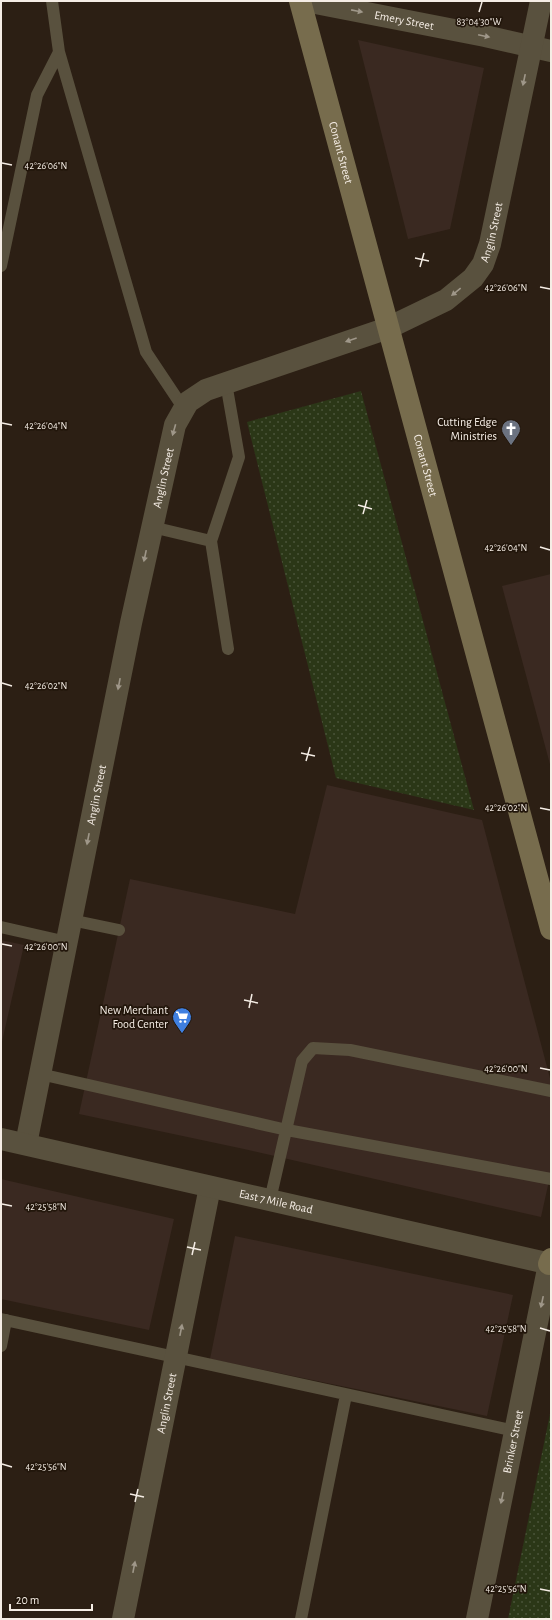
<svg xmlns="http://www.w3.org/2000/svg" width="552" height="1620" viewBox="0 0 552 1620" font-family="'Alegreya Sans',sans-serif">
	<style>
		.commercial { fill: #3a2921 }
		.grass { fill: url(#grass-dots) }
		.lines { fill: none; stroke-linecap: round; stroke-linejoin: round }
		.service { stroke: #59513e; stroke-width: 12 }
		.minor { stroke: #59513e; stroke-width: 22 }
		.tertiary { stroke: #59513e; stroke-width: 22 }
		.secondary { stroke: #776c4d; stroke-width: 22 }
		.oneway { fill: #9f9789 }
		.ticks { fill: none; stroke: #f5ede5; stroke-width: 1.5 }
		.labels { text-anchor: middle; stroke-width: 3.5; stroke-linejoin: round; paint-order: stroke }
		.street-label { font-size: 12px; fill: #f5ede5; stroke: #22160b }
		.poi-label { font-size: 12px; fill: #f5ede5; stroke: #22160b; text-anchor: end }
		.ticks-label { font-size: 10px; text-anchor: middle; fill: #f5ede5; stroke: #22160b; stroke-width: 3.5; stroke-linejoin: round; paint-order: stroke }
	</style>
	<defs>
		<pattern id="grass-dots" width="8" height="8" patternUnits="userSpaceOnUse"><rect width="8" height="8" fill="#2b3717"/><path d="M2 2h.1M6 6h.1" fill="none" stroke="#4a5439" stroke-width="1.8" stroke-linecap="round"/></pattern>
	</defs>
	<rect width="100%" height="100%" fill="#2c1f14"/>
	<!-- commercial -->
	<path class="commercial" d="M 358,40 L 484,68 L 450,229 L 408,239 Z
		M 551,574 L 551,768 L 502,586 Z
		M 327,785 L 482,820 L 551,1082 L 551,1172 L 541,1217 L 244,1149 L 79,1114 L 130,879 L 295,914 Z
		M 1,940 L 24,945 L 1,1046 Z
		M 1,1179 L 174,1219 L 149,1330 L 1,1299 Z
		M 235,1236 L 513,1295 L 487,1416 L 210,1359 Z"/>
	<!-- grass -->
	<path class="grass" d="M 361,391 L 474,810 L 336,778 L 247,422 Z
		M 551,1409 L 551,1619 L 508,1619 Z"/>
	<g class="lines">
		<!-- service -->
		<path class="service" d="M 59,52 L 146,352 L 184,409
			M 1,266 L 37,95 L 59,52 L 52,1
			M 152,527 L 211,541 L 228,649
			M 211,541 L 239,457 L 226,383
			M 71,920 L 119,930
			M 1,927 L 67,942
			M 40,1074 L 287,1130 L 551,1179
			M 270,1200 L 302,1061 L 313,1048 L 350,1050 L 551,1091
			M 1,1319 L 515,1431
			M 1,1346 L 6,1320
			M 301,1619 L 346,1395"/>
		<!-- minor -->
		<g class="minor">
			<path id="s1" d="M 305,1 L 485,36 L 551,51"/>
			<path id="s2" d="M 26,1144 L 131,623 L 175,425 L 188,402 L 206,390 L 388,328 L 446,300 L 473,278 L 483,264 L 490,244 L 541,1"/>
			<path id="s3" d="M 123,1619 L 210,1187"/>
			<path id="s4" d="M 477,1619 L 549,1264"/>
		</g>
		<!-- tertiary -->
		<path class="tertiary" id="s5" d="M 1,1139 L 551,1264"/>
		<!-- secondary -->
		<g class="secondary">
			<path id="s6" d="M 300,1 L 551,929"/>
			<path d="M 549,1264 L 551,1259"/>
		</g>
	</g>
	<!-- one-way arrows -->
	<defs><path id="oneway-solid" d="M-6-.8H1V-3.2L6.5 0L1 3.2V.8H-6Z"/></defs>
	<g class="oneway">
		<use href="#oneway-solid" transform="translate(357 11) rotate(11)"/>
		<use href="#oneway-solid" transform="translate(484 36) rotate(12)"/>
		<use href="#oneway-solid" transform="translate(524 80) rotate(102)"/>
		<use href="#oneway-solid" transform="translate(456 292) rotate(141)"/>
		<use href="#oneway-solid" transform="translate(351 340) rotate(161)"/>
		<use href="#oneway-solid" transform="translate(174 430) rotate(106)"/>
		<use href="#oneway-solid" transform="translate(145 556) rotate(102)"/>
		<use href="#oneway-solid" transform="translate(119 684) rotate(101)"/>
		<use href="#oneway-solid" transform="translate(88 839) rotate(101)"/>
		<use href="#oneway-solid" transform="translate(542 1302) rotate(102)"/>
		<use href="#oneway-solid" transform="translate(181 1330) rotate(-79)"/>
		<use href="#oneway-solid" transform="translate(502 1498) rotate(102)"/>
		<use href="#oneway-solid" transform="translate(134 1567) rotate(-79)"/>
	</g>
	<!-- ticks -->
	<path class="ticks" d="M 479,12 L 482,2M 2,163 L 12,165M 415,258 L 429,261M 420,267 L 424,253M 540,287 L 550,289M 2,423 L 12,425M 358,505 L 372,509M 363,514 L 367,500M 540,547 L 550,550M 2,683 L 12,686M 301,753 L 315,756M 306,761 L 310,747M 540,808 L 550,810M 2,944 L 12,946M 244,1000 L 258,1003M 249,1008 L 252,994M 540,1068 L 550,1070M 2,1204 L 12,1206M 187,1247 L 201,1250M 192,1255 L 195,1242M 540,1328 L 550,1331M 2,1464 L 12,1467M 130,1494 L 144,1497M 135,1502 L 138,1489M 540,1589 L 550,1591"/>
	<!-- icons -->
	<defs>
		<g id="church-pin" transform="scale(1)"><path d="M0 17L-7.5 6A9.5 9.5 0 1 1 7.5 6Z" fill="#6b7280" stroke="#22160b"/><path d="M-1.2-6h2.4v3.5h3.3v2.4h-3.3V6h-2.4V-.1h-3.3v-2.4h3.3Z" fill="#fff"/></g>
		<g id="supermarket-pin" transform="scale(1)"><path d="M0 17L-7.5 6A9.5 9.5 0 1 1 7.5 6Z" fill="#3f7fe0" stroke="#22160b"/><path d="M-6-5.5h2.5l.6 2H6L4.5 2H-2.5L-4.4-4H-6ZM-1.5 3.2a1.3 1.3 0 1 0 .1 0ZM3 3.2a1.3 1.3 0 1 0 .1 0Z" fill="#fff"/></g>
	</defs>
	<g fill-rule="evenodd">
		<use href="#church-pin" x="511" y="429"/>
		<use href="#supermarket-pin" x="182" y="1017"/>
	</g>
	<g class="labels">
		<!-- street labels -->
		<g class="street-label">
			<text dy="4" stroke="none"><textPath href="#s1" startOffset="101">Emery Street</textPath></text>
			<text dy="4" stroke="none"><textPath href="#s6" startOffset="157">Conant Street</textPath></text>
			<text dy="4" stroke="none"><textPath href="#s2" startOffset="1124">Anglin Street</textPath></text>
			<text dy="4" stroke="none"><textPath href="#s6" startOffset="481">Conant Street</textPath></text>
			<text dy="4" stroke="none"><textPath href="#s2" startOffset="680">Anglin Street</textPath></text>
			<text dy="4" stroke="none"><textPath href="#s2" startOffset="356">Anglin Street</textPath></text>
			<text dy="4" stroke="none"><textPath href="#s5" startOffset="282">East 7 Mile Road</textPath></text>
			<text dy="4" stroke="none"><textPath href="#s3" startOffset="220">Anglin Street</textPath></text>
			<text dy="4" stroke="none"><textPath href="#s4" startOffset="181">Brinker Street</textPath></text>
		</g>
		<!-- poi labels -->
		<g class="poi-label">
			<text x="497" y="426">Cutting Edge<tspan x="497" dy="14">Ministries</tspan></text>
			<text x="168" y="1014">New Merchant<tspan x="168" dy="14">Food Center</tspan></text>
		</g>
	</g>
	<g class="ticks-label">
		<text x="479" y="25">83°04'30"W</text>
		<text x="46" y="169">42°26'06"N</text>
		<text x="506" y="291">42°26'06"N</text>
		<text x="46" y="429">42°26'04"N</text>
		<text x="506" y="551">42°26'04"N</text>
		<text x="46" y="689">42°26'02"N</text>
		<text x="506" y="811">42°26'02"N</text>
		<text x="46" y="950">42°26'00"N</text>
		<text x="506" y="1072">42°26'00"N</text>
		<text x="46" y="1210">42°25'58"N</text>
		<text x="506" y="1332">42°25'58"N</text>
		<text x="46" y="1470">42°25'56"N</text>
		<text x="506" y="1592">42°25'56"N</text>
	</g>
	<!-- border -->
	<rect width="552" height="1620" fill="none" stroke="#f5ede5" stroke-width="4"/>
	<!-- scale -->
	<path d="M10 1604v6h82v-6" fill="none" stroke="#f5ede5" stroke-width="2"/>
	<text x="16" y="1604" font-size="12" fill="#f5ede5" stroke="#22160b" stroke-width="3" paint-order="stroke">20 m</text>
</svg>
